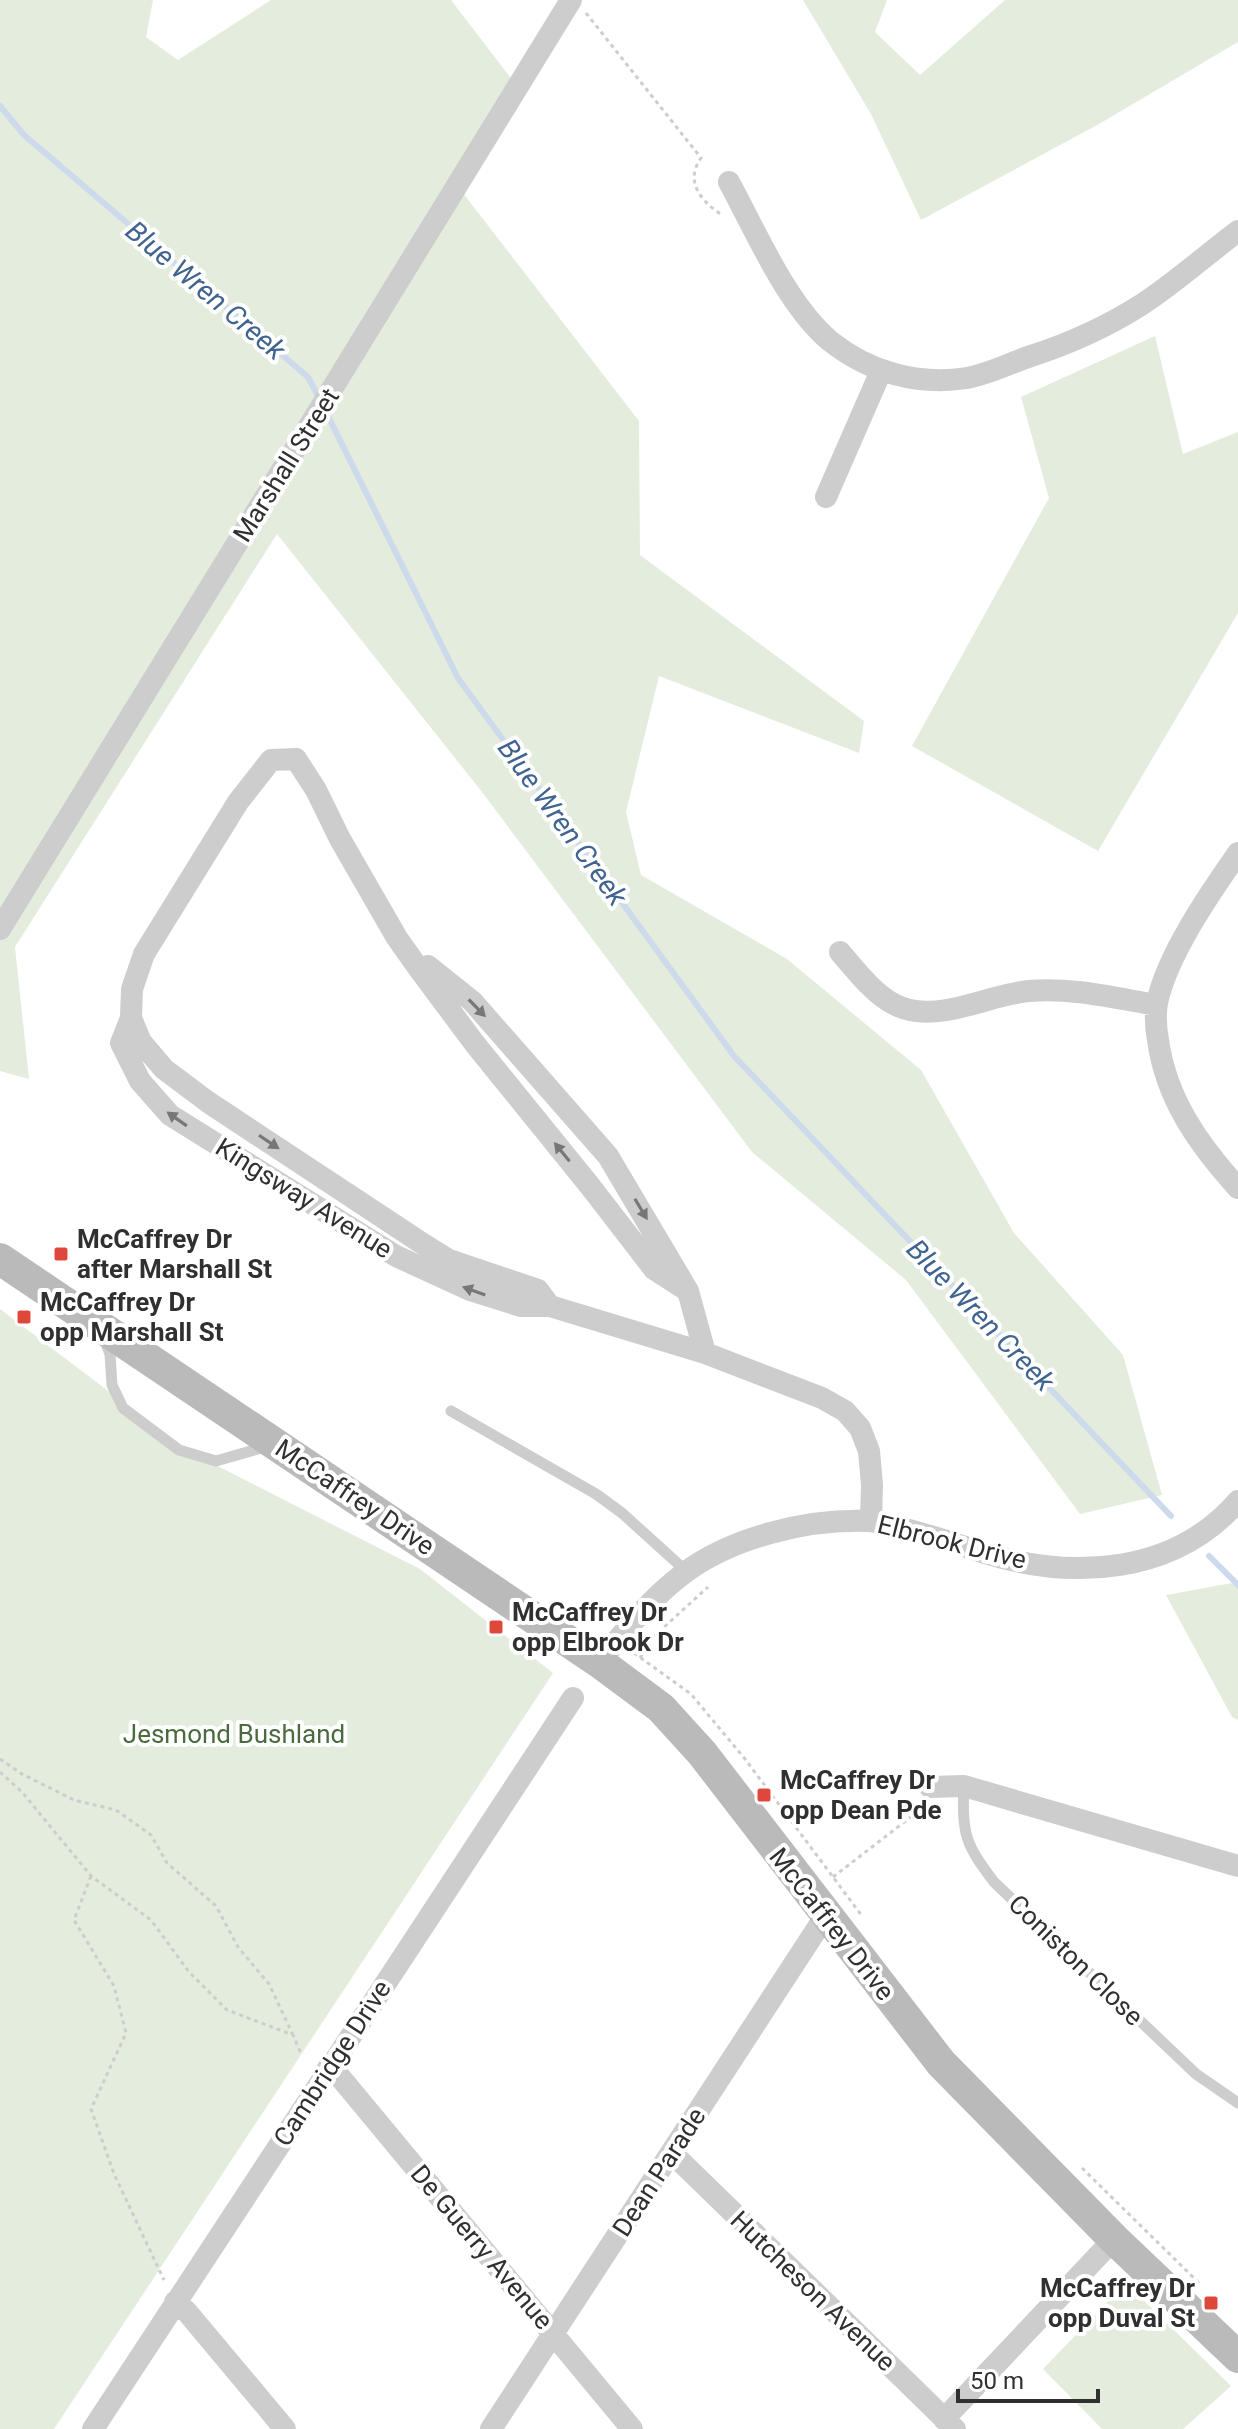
<svg xmlns="http://www.w3.org/2000/svg" width="1238" height="2429" viewBox="0 0 1238 2429" font-family="Roboto,sans-serif">
	<style>
		.green { fill: #e4ecde }
		.lines { fill: none; stroke-linecap: round; stroke-linejoin: round }
		.stream { stroke: #ccdaeb; stroke-width: 6 }
		.path { stroke: #cdcdcd; stroke-width: 3; stroke-dasharray: 4 4; stroke-linecap: butt }
		.service { stroke: #cdcdcd; stroke-width: 11 }
		.minor { stroke: #cdcdcd; stroke-width: 22 }
		.secondary { stroke: #bababa; stroke-width: 32 }
		.oneway { fill: #777 }
		.poi-dot { fill: #de483a; stroke: #fff; stroke-width: 3 }
		.labels { text-anchor: middle; stroke-width: 8; stroke-linejoin: round; paint-order: stroke }
		.street-label { font-size: 26px; fill: #303030; stroke: #fff }
		.poi-label { font-size: 26px; font-weight: bold; fill: #303030; stroke: #fff; text-anchor: start }
		.park-label { font-size: 26px; fill: #4c6a3f; stroke: #fff }
		.water-label { font-size: 28px; font-style: italic; fill: #40648f; stroke: #fff }
	</style>
	<rect width="100%" height="100%" fill="#fff"/>
	<!-- green -->
	<path class="green" d="M 0,0 L 153,0 L 146,37 L 178,60 L 271,0 L 451,0 L 513,81 L 456,184 L 639,421 L 640,555 L 864,721 L 859,753 L 659,676 L 626,812 L 641,875 L 787,959 L 921,1070 L 1014,1233 L 1123,1355 L 1162,1495 L 1080,1514 L 906,1280 L 752,1152 L 482,792 L 277,534 L 15,947 L 29,1079 L 0,1071 Z
		M 803,0 L 887,0 L 875,32 L 920,75 L 1005,0 L 1238,0 L 1238,42 L 1099,124 L 921,220 L 871,114 Z
		M 1155,336 L 1183,454 L 1238,432 L 1238,613 L 1098,851 L 912,746 L 1049,498 L 1021,397 Z
		M 0,1309 L 186,1450 L 420,1569 L 553,1673 L 54,2429 L 0,2429 Z
		M 1238,1582 L 1238,1720 L 1232,1717 L 1166,1595 Z
		M 1126,2283 L 1231,2386 L 1183,2429 L 1102,2429 L 1043,2369 Z"/>
	<g class="lines">
		<!-- stream -->
		<path class="stream" d="M 0,106 L 24,135 L 308,377 L 320,400
			M 325,410 L 458,678 L 734,1056 L 1171,1516
			M 1209,1556 L 1238,1585"/>
		<!-- path -->
		<path class="path" d="M 586,13 L 701,158 C 684,182 702,202 722,215
			M 634,1653 L 691,1694 L 745,1759 L 862,1916
			M 640,1658 L 653,1637 L 708,1587
			M 0,1759 L 22,1774 L 74,1800 L 116,1810 L 151,1835 L 167,1863 L 216,1906 L 238,1947 L 269,1984 L 293,2035
			M 0,1772 L 22,1792 L 91,1876 L 151,1920 L 189,1972 L 227,2010 L 293,2035 L 301,2054
			M 91,1876 L 74,1920 L 114,1986 L 126,2033 L 91,2109 L 114,2174 L 164,2280
			M 833,1877 L 916,1813 L 922,1803
			M 1082,2168 L 1199,2283"/>
		<!-- service -->
		<path class="service" d="M 105,1341 L 110,1354 L 112,1385 L 123,1408 L 179,1450 L 216,1461 L 265,1447
			M 451,1411 L 596,1494 L 622,1513 L 686,1571
			M 964,1786 C 961,1834 966,1845 994,1882 L 1196,2074 L 1238,2103"/>
		<!-- minor -->
		<path class="minor" d="M 729,182 C 756,232 787,305 830,341 C 869,372 918,386 967,378 C 989,374 1010,363 1031,356 C 1068,344 1108,326 1141,305 C 1175,283 1206,255 1238,231
			M 826,497 L 881,371
			M 1238,853 C 1210,893 1167,955 1157,1003 C 1155,1015 1156,1029 1158,1040 C 1166,1099 1199,1145 1238,1188
			M 0,929 L 571,0
			M 840,952 C 882,1002 900,1024 969,1005 C 989,1000 1008,993 1029,991 C 1070,987 1115,998 1156,1005
			M 428,966 L 472,1001 L 608,1156 L 688,1291 L 705,1353
			M 131,1018 L 141,1042 L 164,1069 L 208,1102 L 420,1242 L 449,1260 L 538,1290 L 550,1306
			M 688,1291 L 654,1269 L 590,1186 L 475,1044 L 419,969 L 397,938 L 340,839 L 316,790 L 296,759 L 271,760 L 238,802 L 144,954 L 132,989 L 131,1018 L 121,1043 L 140,1081 L 170,1115 L 396,1256 L 470,1290 L 521,1306 L 550,1306 L 705,1353 L 822,1398 L 845,1411 L 860,1428 L 869,1451 L 872,1485 L 871,1520
			M 599,1662 C 625,1631 651,1598 683,1574 C 732,1537 807,1519 867,1521 C 877,1521 888,1525 897,1527 C 927,1534 956,1544 985,1553 C 1072,1580 1174,1575 1238,1501
			M 930,1787 L 964,1786 L 1238,1866
			M 328,2068 L 340,2077 L 632,2429
			M 672,2153 L 955,2429
			M 175,2302 L 187,2312 L 285,2429
			M 944,2419 L 1114,2239
			M 93,2429 L 573,1698
			M 491,2429 L 826,1915"/>
		<!-- secondary -->
		<path class="secondary" d="M 0,1259 L 599,1662 L 661,1708 L 702,1753 L 941,2063 L 1114,2239 L 1238,2357"/>
	</g>
	<!-- one-way arrows -->
	<defs><path id="oneway-solid" d="M-6-.8H1V-3.2L6.5 0L1 3.2V.8H-6Z" transform="scale(2)"/></defs>
	<g class="oneway">
		<use href="#oneway-solid" transform="translate(477 1008) rotate(46)"/>
		<use href="#oneway-solid" transform="translate(177 1119) rotate(-145)"/>
		<use href="#oneway-solid" transform="translate(269 1142) rotate(34)"/>
		<use href="#oneway-solid" transform="translate(562 1152) rotate(-129)"/>
		<use href="#oneway-solid" transform="translate(641 1209) rotate(59)"/>
		<use href="#oneway-solid" transform="translate(474 1291) rotate(-160)"/>
	</g>
	<!-- markers -->
	<g class="poi-dot">
		<rect x="53" y="1246" width="16" height="16" rx="4"/>
		<rect x="16" y="1309" width="16" height="16" rx="4"/>
		<rect x="488" y="1619" width="16" height="16" rx="4"/>
		<rect x="756" y="1787" width="16" height="16" rx="4"/>
		<rect x="1203" y="2295" width="16" height="16" rx="4"/>
	</g>
	<g class="labels">
		<!-- street labels -->
		<g class="street-label">
			<text transform="translate(286 465) rotate(-58)" y="9">Marshall Street</text>
			<text transform="translate(304 1198) rotate(32)" y="9">Kingsway Avenue</text>
			<text transform="translate(355 1497) rotate(34)" y="9">McCaffrey Drive</text>
			<text transform="translate(952 1542) rotate(14)" y="9">Elbrook Drive</text>
			<text transform="translate(832 1924) rotate(52)" y="9">McCaffrey Drive</text>
			<text transform="translate(1076 1960) rotate(44)" y="9">Coniston Close</text>
			<text transform="translate(332 2063) rotate(-57)" y="9">Cambridge Drive</text>
			<text transform="translate(659 2172) rotate(-57)" y="9">Dean Parade</text>
			<text transform="translate(482 2247) rotate(50)" y="9">De Guerry Avenue</text>
			<text transform="translate(813 2291) rotate(44)" y="9">Hutcheson Avenue</text>
		</g>
		<!-- poi labels -->
		<g class="poi-label">
			<text x="77" y="1248">McCaffrey Dr<tspan x="77" dy="30">after Marshall St</tspan></text>
			<text x="40" y="1311">McCaffrey Dr<tspan x="40" dy="30">opp Marshall St</tspan></text>
			<text x="512" y="1621">McCaffrey Dr<tspan x="512" dy="30">opp Elbrook Dr</tspan></text>
			<text x="780" y="1789">McCaffrey Dr<tspan x="780" dy="30">opp Dean Pde</tspan></text>
			<text x="1195" y="2297" text-anchor="end">McCaffrey Dr<tspan x="1195" dy="30">opp Duval St</tspan></text>
		</g>
		<!-- park labels -->
		<g class="park-label">
			<text x="234" y="1743">Jesmond Bushland</text>
		</g>
		<!-- water labels -->
		<g class="water-label">
			<text transform="translate(206 290) rotate(40)" y="10">Blue Wren Creek</text>
			<text transform="translate(563 822) rotate(54)" y="10">Blue Wren Creek</text>
			<text transform="translate(981 1315) rotate(46)" y="10">Blue Wren Creek</text>
		</g>
	</g>
	<!-- scale -->
	<path d="M958 2389v12h140v-12" fill="none" stroke="#303030" stroke-width="4"/>
	<text x="970" y="2389" font-size="24" fill="#303030" stroke="#ffffff" stroke-width="6" paint-order="stroke">50 m</text>
</svg>
